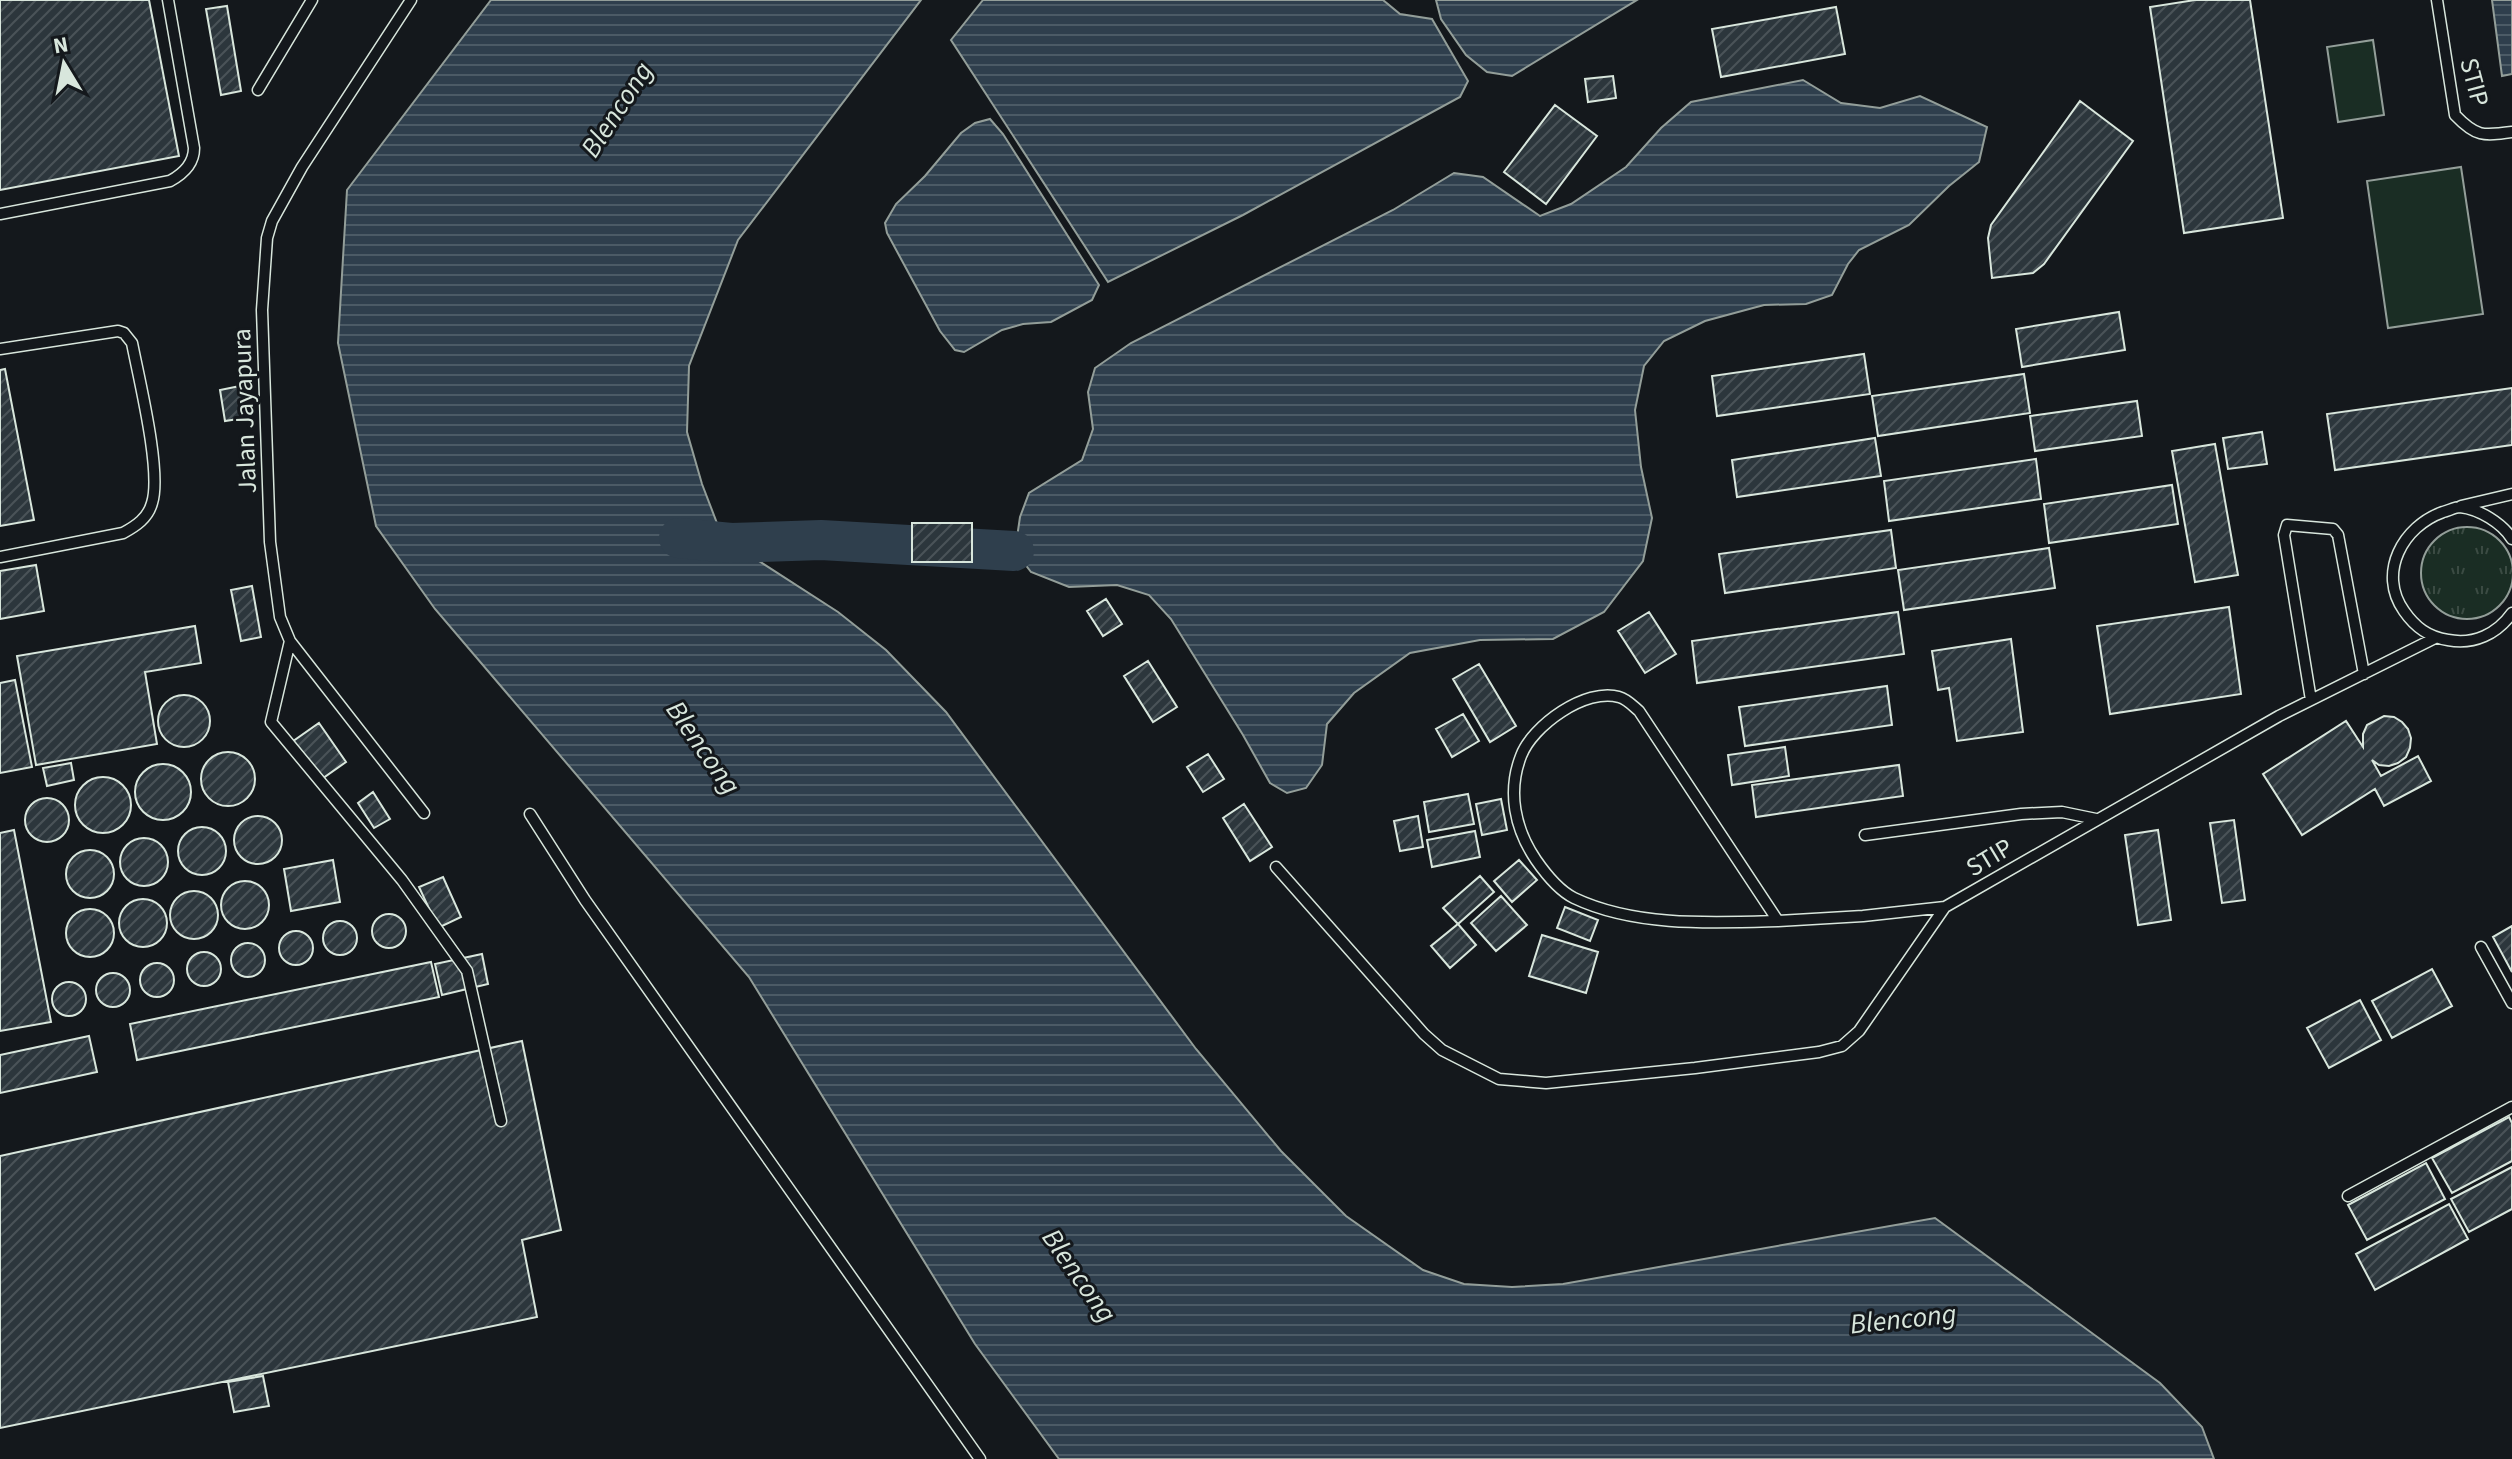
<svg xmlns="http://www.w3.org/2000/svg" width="2512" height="1459" viewBox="0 0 2512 1459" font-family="'Source Sans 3',sans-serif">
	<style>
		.grass { fill: url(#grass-tufts); stroke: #939e99; stroke-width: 2 }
		.park { fill: #1a2d24; stroke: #939e99; stroke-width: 2 }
		.water { fill: url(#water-rules); stroke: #939e99; stroke-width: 2 }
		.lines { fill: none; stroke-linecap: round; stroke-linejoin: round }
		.river { stroke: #2f3f4d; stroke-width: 40 }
		.building { fill: url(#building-hatch); stroke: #d8e6dc; stroke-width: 2 }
		.lane-casing { stroke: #d8e6dc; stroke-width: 13 }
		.lane { stroke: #14181c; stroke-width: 10 }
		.labels { text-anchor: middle; stroke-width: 6; stroke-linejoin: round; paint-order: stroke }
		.street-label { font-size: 26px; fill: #d8e6dc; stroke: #14181c }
		.water-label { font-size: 28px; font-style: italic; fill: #d8e6dc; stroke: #14181c }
	</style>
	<defs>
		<pattern id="grass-tufts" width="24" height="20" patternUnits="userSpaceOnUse" patternTransform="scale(2)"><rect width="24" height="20" fill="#1a2d24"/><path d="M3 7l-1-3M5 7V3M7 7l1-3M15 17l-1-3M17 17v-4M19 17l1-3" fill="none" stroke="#3b4b43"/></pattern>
		<pattern id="water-rules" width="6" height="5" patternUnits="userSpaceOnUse" patternTransform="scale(2)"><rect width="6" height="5" fill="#2f3f4d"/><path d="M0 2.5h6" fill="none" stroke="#4c5b66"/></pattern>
		<pattern id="building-hatch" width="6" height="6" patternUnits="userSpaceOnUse" patternTransform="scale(2)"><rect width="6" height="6" fill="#2c363c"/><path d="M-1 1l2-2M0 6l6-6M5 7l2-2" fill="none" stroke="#4a5358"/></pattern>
	</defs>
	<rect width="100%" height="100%" fill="#14181c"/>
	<!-- grass -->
	<path class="grass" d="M2421 573a46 46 0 1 1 92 0a46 46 0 1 1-92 0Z"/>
	<!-- park -->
	<path class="park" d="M 2373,40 L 2384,115 L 2338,122 L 2327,47 Z
		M 2461,167 L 2483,314 L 2388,328 L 2367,181 Z"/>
	<!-- water -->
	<path class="water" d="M 491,0 L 921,0 L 738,240 L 689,366 L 687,432 L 702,484 L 720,531 L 731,543 L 838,612 L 886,650 L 946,712 L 1196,1049 L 1281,1151 L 1346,1216 L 1423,1270 L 1464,1284 L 1512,1287 L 1563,1284 L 1935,1218 L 2160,1383 L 2202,1427 L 2214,1459 L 1059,1459 L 975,1344 L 749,977 L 435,609 L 376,526 L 338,343 L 347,190 Z
		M 983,0 L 1383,0 L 1400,14 L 1432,19 L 1468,81 L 1460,97 L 1243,215 L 1108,282 L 951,40 Z
		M 1436,0 L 1637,0 L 1512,76 L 1487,72 L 1466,55 L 1441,19 Z
		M 2492,0 L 2512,0 L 2512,74 L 2502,76 Z
		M 1803,80 L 1841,103 L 1880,108 L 1920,96 L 1987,127 L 1979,162 L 1949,186 L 1909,225 L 1859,250 L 1848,264 L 1832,295 L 1806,304 L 1764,305 L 1705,321 L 1664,341 L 1644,366 L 1635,410 L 1641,467 L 1652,518 L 1643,561 L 1604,612 L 1553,639 L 1480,640 L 1410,653 L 1354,693 L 1327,724 L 1322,765 L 1306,788 L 1287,793 L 1270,783 L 1243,735 L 1171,619 L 1149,595 L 1117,585 L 1069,587 L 1031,572 L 1015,551 L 1020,517 L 1029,493 L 1082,460 L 1093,429 L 1088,392 L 1095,368 L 1131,343 L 1393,210 L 1454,173 L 1483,177 L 1540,216 L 1571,204 L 1626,167 L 1661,128 L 1691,102 Z
		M 990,119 L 1003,134 L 1099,285 L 1092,300 L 1051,322 L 1023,324 L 1002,330 L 964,352 L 955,350 L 940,331 L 887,233 L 885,223 L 896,204 L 925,176 L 961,133 L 975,123 Z"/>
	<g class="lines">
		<!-- river -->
		<path class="river" d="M 679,538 L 731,543 L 821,540 L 1014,551"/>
	</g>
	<!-- building -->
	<path class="building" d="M 0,0 L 149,0 L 179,156 L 0,190 Z
		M 2195,0 L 2250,0 L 2283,218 L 2184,233 L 2150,7 Z
		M 227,6 L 241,91 L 221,95 L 206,9 Z
		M 1836,7 L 1845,54 L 1721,77 L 1712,29 Z
		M 1613,76 L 1616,98 L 1588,102 L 1585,79 Z
		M 2080,101 L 2133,141 L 2044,264 L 2033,273 L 1992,278 L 1988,238 L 1991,225 Z
		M 1555,105 L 1597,136 L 1546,204 L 1504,172 Z
		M 2119,312 L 2125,350 L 2022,367 L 2016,329 Z
		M 1864,354 L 1870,394 L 1717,416 L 1712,376 Z
		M 5,369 L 34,520 L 0,526 L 0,370 Z
		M 2024,374 L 2030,413 L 1878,436 L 1872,396 Z
		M 245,385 L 251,417 L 225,421 L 220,390 Z
		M 2512,388 L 2512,445 L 2335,470 L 2327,414 Z
		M 2137,401 L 2142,436 L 2035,451 L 2030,416 Z
		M 2262,432 L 2267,464 L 2228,469 L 2223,438 Z
		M 1875,438 L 1881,476 L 1737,497 L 1732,460 Z
		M 2215,444 L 2238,575 L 2195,582 L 2172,451 Z
		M 2036,459 L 2041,499 L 1889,521 L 1884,481 Z
		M 2172,485 L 2178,524 L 2049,543 L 2044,504 Z
		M 912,523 L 972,523 L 972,562 L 912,562 Z
		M 1891,530 L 1896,568 L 1725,593 L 1719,554 Z
		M 2049,548 L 2055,588 L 1904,610 L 1898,570 Z
		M 36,565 L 44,611 L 0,619 L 0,571 Z
		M 252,586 L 261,637 L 241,641 L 231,590 Z
		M 1106,599 L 1122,624 L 1103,636 L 1087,611 Z
		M 2229,607 L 2241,694 L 2110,714 L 2097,626 Z
		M 1649,612 L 1676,654 L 1645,673 L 1618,631 Z
		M 1898,612 L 1904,654 L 1697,683 L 1692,641 Z
		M 195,626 L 201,663 L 145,672 L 157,744 L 36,765 L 17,656 Z
		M 2011,639 L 2023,732 L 1957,741 L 1949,688 L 1938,690 L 1932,651 Z
		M 1148,661 L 1177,707 L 1153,722 L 1124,676 Z
		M 1479,664 L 1516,726 L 1490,742 L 1453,679 Z
		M 15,680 L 32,767 L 0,773 L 0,683 Z
		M 1887,686 L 1892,725 L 1745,746 L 1739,707 Z
		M158 721a26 26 0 1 1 52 0a26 26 0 1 1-52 0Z
		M 1463,714 L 1479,741 L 1452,757 L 1436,729 Z
		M 2384,716 L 2394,717 L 2402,722 L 2408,729 L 2411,738 L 2410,748 L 2406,757 L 2398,763 L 2389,766 L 2379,765 L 2372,760 L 2381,776 L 2418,756 L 2431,781 L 2384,806 L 2375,789 L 2302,835 L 2263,774 L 2346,721 L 2363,747 L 2363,734 L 2367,725 Z
		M 319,723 L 346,762 L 316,783 L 289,744 Z
		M 1785,747 L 1789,776 L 1732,785 L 1728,755 Z
		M201 779a27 27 0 1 1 54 0a27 27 0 1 1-54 0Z
		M 1208,754 L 1224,779 L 1203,792 L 1187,767 Z
		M 71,763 L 74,780 L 47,786 L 43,768 Z
		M135 792a28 28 0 1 1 56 0a28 28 0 1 1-56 0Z
		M 1899,765 L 1903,796 L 1756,817 L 1752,785 Z
		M75 805a28 28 0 1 1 56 0a28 28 0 1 1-56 0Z
		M 373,792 L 390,819 L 374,828 L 358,803 Z
		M 1468,794 L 1474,824 L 1429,832 L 1424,802 Z
		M25 820a22 22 0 1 1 44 0a22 22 0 1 1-44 0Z
		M 1501,799 L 1507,830 L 1482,835 L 1476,804 Z
		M 1244,804 L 1272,847 L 1250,861 L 1223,818 Z
		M234 840a24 24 0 1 1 48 0a24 24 0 1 1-48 0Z
		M 1418,816 L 1423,847 L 1400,851 L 1394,821 Z
		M 2234,820 L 2245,900 L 2222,903 L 2210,823 Z
		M178 851a24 24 0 1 1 48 0a24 24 0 1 1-48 0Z
		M 14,830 L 51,1022 L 0,1031 L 0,833 Z
		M 2158,830 L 2171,920 L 2138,925 L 2125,835 Z
		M 1475,831 L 1480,857 L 1432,867 L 1427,840 Z
		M120 862a24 24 0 1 1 48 0a24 24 0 1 1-48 0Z
		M66 874a24 24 0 1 1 48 0a24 24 0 1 1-48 0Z
		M 333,860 L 340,902 L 291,911 L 284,869 Z
		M 1519,860 L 1537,880 L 1512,902 L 1494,881 Z
		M 1480,876 L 1494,892 L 1458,924 L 1443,908 Z
		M 443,877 L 461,917 L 438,928 L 419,887 Z
		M221 905a24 24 0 1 1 48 0a24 24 0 1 1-48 0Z
		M170 915a24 24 0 1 1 48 0a24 24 0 1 1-48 0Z
		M 1501,896 L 1527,925 L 1496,951 L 1471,923 Z
		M119 923a24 24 0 1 1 48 0a24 24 0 1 1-48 0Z
		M 1565,907 L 1598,920 L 1590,941 L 1557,928 Z
		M66 933a24 24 0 1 1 48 0a24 24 0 1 1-48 0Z
		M372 931a17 17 0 1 1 34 0a17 17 0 1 1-34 0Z
		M323 938a17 17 0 1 1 34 0a17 17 0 1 1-34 0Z
		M 1458,924 L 1476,945 L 1450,968 L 1431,946 Z
		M 2512,926 L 2512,972 L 2493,937 Z
		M279 948a17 17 0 1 1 34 0a17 17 0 1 1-34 0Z
		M 1542,935 L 1598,952 L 1586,993 L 1529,976 Z
		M231 960a17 17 0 1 1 34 0a17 17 0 1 1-34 0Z
		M187 969a17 17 0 1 1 34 0a17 17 0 1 1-34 0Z
		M 482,954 L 488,984 L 442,995 L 435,964 Z
		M 431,962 L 439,997 L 137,1060 L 130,1024 Z
		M140 980a17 17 0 1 1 34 0a17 17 0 1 1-34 0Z
		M 2432,969 L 2452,1006 L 2392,1038 L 2372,1001 Z
		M96 990a17 17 0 1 1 34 0a17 17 0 1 1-34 0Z
		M52 999a17 17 0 1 1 34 0a17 17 0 1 1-34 0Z
		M 2360,1000 L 2381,1040 L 2329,1068 L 2307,1028 Z
		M 89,1036 L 97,1072 L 0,1093 L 0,1055 Z
		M 522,1041 L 561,1230 L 522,1240 L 537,1317 L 0,1428 L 0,1156 Z
		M 2509,1117 L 2512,1123 L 2512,1161 L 2452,1193 L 2432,1158 Z
		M 2426,1163 L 2445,1199 L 2367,1240 L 2348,1205 Z
		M 2512,1167 L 2512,1209 L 2469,1232 L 2451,1199 Z
		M 2449,1204 L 2468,1239 L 2375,1290 L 2356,1254 Z
		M 263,1376 L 269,1406 L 234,1412 L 228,1382 Z"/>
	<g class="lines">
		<!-- lane casing -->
		<g class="lane-casing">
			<path id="lane" d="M 411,0 L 302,167 L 272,221 L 267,238 L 262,310 L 270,542 L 280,617 L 290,641 L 424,813
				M 2437,0 L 2455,115 C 2476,137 2483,136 2512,132
				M 258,90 L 312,0
				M 0,214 L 170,181 C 183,174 194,163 194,148 L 168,0
				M 0,349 L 118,331 L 124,333 L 132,343 C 139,379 162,472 152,503 C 148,518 136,526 123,533 L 0,557
				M 2461,506 L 2512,494
				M 2512,539 C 2502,523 2479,509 2460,507 C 2455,507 2448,511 2443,512 C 2403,526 2377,573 2404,611 C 2415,627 2428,637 2448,640 C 2474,645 2497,634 2512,613
				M 290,641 L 271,722 L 402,880 L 467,971 L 501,1121
				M 2311,700 L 2284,535 L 2287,525 L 2333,529 L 2338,535 L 2364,674
				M 530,814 L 585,900 L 980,1459
				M 1865,835 L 2021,814 L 2062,812 L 2096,819
				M 1276,867 L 1424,1034 L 1442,1050 L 1499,1079 L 1546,1083 L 1695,1068 L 1819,1052 L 1842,1046 L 1859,1031 L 1945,907
				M 1778,921 C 1712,923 1635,927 1574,898 C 1560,891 1545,873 1536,860 C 1515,829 1507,792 1521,756 C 1532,726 1586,687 1619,697 C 1627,699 1633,706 1639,711 L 1778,921 L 1863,916 L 1945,907 L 2279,716 L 2435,638
				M 2481,947 L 2512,1003
				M 2348,1196 L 2512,1107"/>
		</g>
		<!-- lane -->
		<use href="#lane" class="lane"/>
	</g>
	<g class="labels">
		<!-- street labels -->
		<g class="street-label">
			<text transform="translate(2475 82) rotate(75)" y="9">STIP</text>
			<text transform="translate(244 411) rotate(-92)" y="9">Jalan Jayapura</text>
			<text transform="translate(1989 857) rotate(-31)" y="9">STIP</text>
		</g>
		<!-- water labels -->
		<g class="water-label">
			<text transform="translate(616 109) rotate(-57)" y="10">Blencong</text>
			<text transform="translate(704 747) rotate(55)" y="10">Blencong</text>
			<text transform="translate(1080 1275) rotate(55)" y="10">Blencong</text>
			<text transform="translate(1903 1318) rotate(-6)" y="10">Blencong</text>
		</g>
	</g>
	<!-- north arrow -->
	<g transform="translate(64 64) rotate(350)" stroke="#14181c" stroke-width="6" paint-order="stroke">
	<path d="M0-6L14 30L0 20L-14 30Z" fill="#d8e6dc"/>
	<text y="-12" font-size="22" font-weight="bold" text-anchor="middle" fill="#d8e6dc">N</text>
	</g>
</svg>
